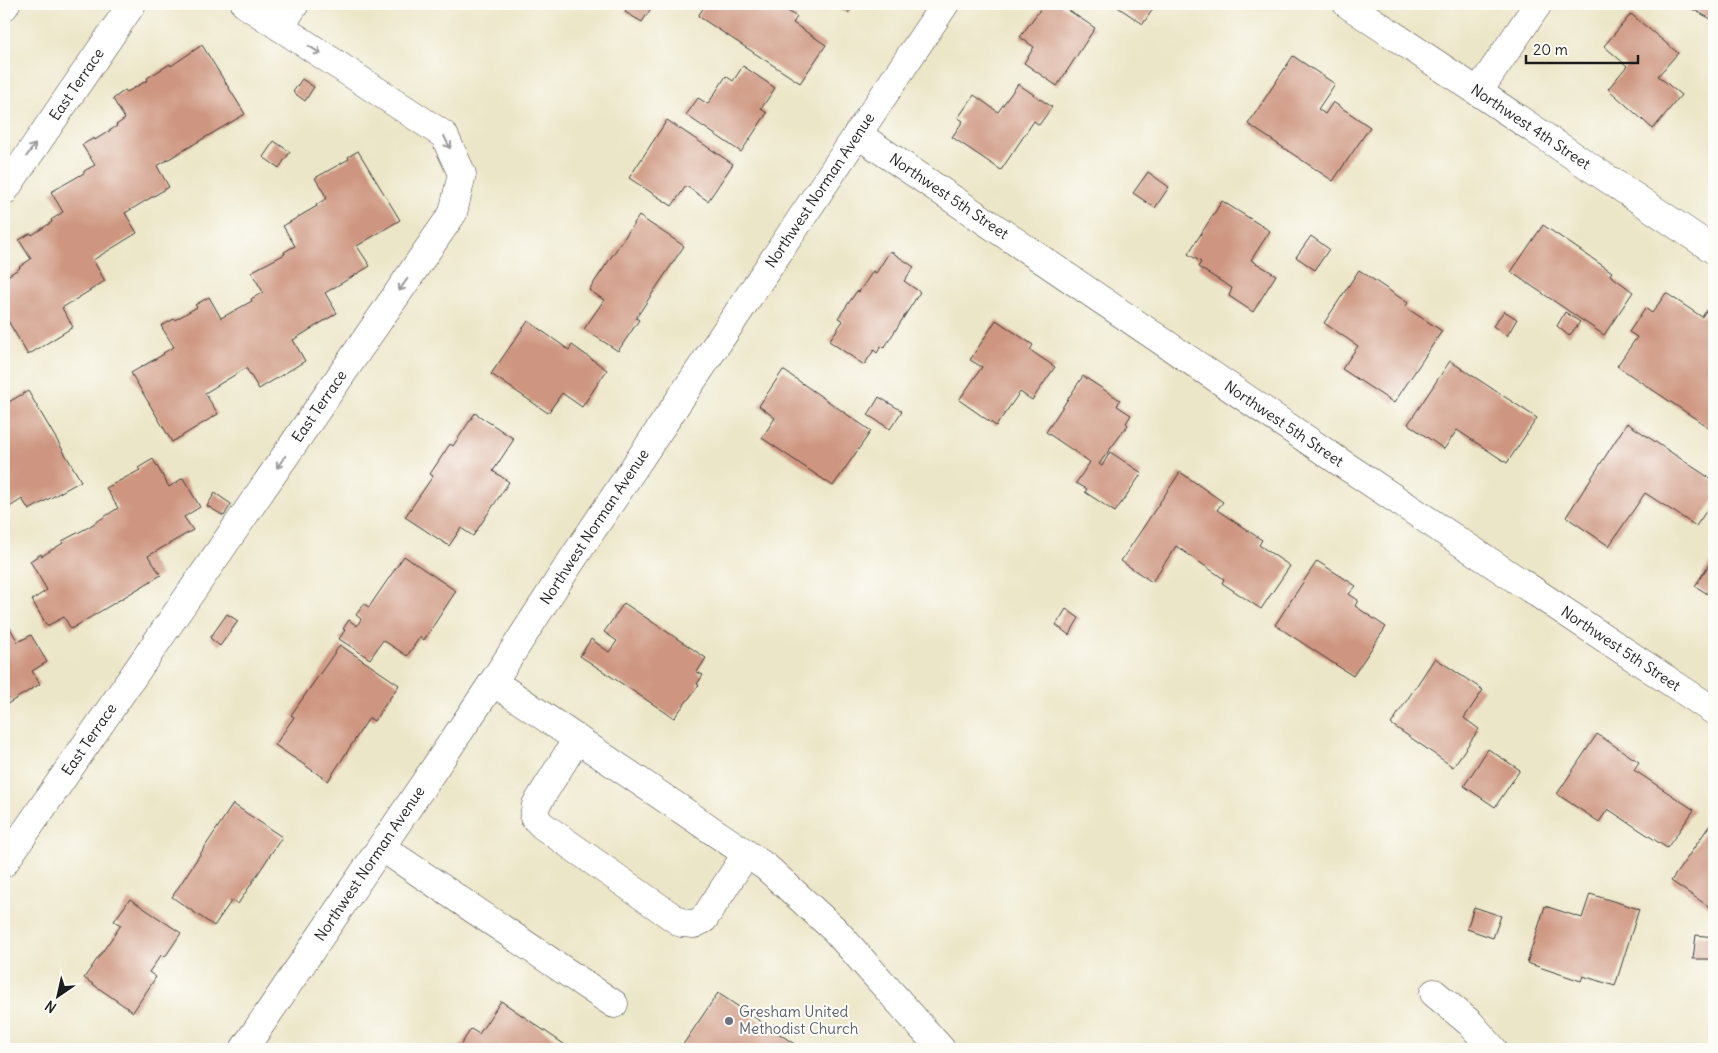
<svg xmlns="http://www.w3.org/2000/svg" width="1718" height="1053" viewBox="0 0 1718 1053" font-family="Delius,sans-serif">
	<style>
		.building { fill: #ce9680 }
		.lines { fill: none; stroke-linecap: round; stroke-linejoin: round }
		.minor-casing { stroke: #3b3a36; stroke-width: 29 }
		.major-casing { stroke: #3b3a36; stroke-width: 29 }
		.minor { stroke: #fff; stroke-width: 28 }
		.major { stroke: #fff; stroke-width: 28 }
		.oneway { stroke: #999 }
		.worship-dot { fill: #6b7280; stroke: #fdfcf7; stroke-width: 2 }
		.labels { text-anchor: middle; stroke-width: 4; stroke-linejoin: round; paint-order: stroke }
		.street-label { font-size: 15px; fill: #1c1c1c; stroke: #fdfcf7 }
		.worship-label { font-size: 15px; fill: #5b616d; stroke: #fdfcf7; text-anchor: start }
	</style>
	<rect width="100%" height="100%" fill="#fdfcf7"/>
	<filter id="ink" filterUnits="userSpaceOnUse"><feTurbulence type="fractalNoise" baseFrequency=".02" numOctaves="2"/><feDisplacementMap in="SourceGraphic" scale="10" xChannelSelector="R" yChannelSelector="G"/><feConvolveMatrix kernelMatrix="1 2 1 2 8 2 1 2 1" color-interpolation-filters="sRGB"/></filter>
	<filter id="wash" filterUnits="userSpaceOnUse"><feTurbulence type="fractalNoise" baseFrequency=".0096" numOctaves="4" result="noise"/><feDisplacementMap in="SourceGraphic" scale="20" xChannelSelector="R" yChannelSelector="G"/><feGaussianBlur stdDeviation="1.12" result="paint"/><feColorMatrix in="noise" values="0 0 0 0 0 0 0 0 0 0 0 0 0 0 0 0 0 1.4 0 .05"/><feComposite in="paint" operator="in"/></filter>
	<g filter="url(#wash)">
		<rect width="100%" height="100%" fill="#ece6c8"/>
		<g id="blocks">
			<!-- building -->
			<path class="building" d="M 630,4 L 654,4 L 642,22 L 625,12 Z
				M 706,4 L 777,4 L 797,17 L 793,23 L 826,45 L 800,83 L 698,16 Z
				M 834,4 L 854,4 L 848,13 Z
				M 1044,4 L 1059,4 L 1095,28 L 1057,86 L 1024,63 L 1034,47 L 1020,37 Z
				M 1113,4 L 1156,4 L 1143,24 Z
				M 1683,4 L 1714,4 L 1714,14 L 1711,19 Z
				M 1631,14 L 1678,53 L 1658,76 L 1681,95 L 1653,129 L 1608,89 L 1627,66 L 1604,46 Z
				M 202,45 L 245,114 L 157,166 L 169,187 L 125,213 L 137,233 L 93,260 L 105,281 L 62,308 L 73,327 L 28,355 L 4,314 L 4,278 L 20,268 L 19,267 L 31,259 L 19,240 L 31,233 L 32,235 L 52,222 L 51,220 L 63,212 L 51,192 L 84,173 L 84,171 L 95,165 L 82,145 L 94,138 L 95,140 L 117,126 L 116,125 L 125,119 L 113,99 L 125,90 L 127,92 L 148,80 L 147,78 L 170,64 L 171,66 Z
				M 1293,56 L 1335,84 L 1318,109 L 1325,114 L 1333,102 L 1370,127 L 1333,181 L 1248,124 Z
				M 743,66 L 775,88 L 761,109 L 767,113 L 741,152 L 686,115 L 698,98 L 708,104 L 726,76 L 733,81 Z
				M 302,79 L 314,87 L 305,101 L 293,92 Z
				M 1018,84 L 1052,107 L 1039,125 L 1034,121 L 1001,170 L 952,137 L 963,121 L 958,118 L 974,95 L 998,112 Z
				M 667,120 L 733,164 L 708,201 L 686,186 L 672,206 L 629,178 Z
				M 274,141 L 290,152 L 279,168 L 263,157 Z
				M 358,151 L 400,220 L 357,246 L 370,266 L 325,293 L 337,313 L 293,340 L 305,361 L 259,389 L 246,368 L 205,393 L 218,414 L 172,442 L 131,373 L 164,354 L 163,353 L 174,347 L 161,326 L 174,319 L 175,320 L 197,307 L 195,305 L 209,297 L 221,318 L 252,301 L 251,299 L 263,292 L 251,272 L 285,254 L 284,252 L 295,246 L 283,226 L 317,206 L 316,205 L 327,198 L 315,178 L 349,159 L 348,157 Z
				M 1148,172 L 1169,187 L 1155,208 L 1133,193 Z
				M 1222,201 L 1270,231 L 1251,260 L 1276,275 L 1253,312 L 1229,296 L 1232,288 L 1198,267 L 1201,262 L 1188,254 Z
				M 639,216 L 684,246 L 636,318 L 639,320 L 618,351 L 584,329 L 604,300 L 589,290 Z
				M 1543,225 L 1612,272 L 1610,275 L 1633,292 L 1604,335 L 1511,272 Z
				M 1311,236 L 1329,249 L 1315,270 L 1296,257 Z
				M 890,251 L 914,267 L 904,281 L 920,292 L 884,348 L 881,346 L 877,353 L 874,350 L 864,365 L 829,341 L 843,321 L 838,318 L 857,291 L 859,292 L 873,271 L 876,273 Z
				M 1359,270 L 1408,303 L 1405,307 L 1442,331 L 1394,403 L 1342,369 L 1358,346 L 1324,323 Z
				M 1666,293 L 1702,317 L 1709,306 L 1714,310 L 1714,431 L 1617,366 L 1637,337 L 1629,332 L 1645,308 L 1652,313 Z
				M 1504,311 L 1517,319 L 1507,336 L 1493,326 Z
				M 1565,312 L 1580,322 L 1569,336 L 1557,326 Z
				M 996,320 L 1033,345 L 1030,350 L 1055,367 L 1032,400 L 1020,392 L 996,426 L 959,400 L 982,367 L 970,360 Z
				M 528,321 L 569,350 L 572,345 L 607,370 L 582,407 L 562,393 L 548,413 L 491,374 Z
				M 1450,361 L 1537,418 L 1507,463 L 1457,430 L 1444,449 L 1408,424 Z
				M 783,370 L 871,431 L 833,486 L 762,438 L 775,418 L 759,406 Z
				M 1083,376 L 1120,400 L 1117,406 L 1131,415 L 1126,423 L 1128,425 L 1099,464 L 1102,466 L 1110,452 L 1142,473 L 1115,512 L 1085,492 L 1087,489 L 1076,483 L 1090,462 L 1046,432 Z
				M 28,391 L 81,481 L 29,510 L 22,499 L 8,508 L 4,501 L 4,401 L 5,404 Z
				M 879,397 L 902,411 L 890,429 L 868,415 Z
				M 475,413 L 514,439 L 493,471 L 509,482 L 473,536 L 461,528 L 449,546 L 405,517 L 433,476 L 430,474 L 450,444 L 453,446 Z
				M 1627,423 L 1714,481 L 1714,500 L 1696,526 L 1645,493 L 1609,546 L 1566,517 Z
				M 153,459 L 169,487 L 183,478 L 200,507 L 184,517 L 193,530 L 148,556 L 161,575 L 71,629 L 64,617 L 47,626 L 32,600 L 47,590 L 30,561 L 41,554 L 42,556 L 63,543 L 62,541 L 87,528 L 118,508 L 106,488 L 140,470 L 138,468 Z
				M 1180,472 L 1223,502 L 1217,510 L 1262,540 L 1259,545 L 1290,566 L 1261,609 L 1222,583 L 1224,579 L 1176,546 L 1152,582 L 1121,561 Z
				M 215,493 L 231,504 L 224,516 L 207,506 Z
				M 404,556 L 456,591 L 424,640 L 420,637 L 407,656 L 383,640 L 370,659 L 339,639 L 345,630 L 343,629 L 349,620 L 357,626 L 361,619 L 356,615 L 364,604 L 369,607 Z
				M 1714,557 L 1714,598 L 1695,586 Z
				M 1317,561 L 1356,586 L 1349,594 L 1358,600 L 1355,606 L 1386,627 L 1353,676 L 1275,625 Z
				M 624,603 L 706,658 L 697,672 L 703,675 L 697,684 L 699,685 L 674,718 L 580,656 L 591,639 L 609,652 L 617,641 L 604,632 Z
				M 1066,609 L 1079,618 L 1069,635 L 1056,625 Z
				M 227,614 L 238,621 L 220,646 L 210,638 Z
				M 4,618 L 18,642 L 31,635 L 47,662 L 32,671 L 40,684 L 4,706 Z
				M 340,645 L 399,685 L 374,721 L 369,718 L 328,781 L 275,745 L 294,717 L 291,715 Z
				M 1435,658 L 1483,690 L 1464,718 L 1479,729 L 1453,767 L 1391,724 Z
				M 1597,734 L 1639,762 L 1634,770 L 1694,810 L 1667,848 L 1608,809 L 1599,822 L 1557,794 Z
				M 1488,749 L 1520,770 L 1495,807 L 1464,786 Z
				M 233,804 L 282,837 L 238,904 L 232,900 L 214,926 L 172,897 Z
				M 1714,819 L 1714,910 L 1671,881 Z
				M 1590,894 L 1639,909 L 1615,986 L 1583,976 L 1581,981 L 1527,963 L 1545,906 L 1582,918 Z
				M 130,899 L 181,933 L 165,957 L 162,954 L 149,972 L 156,977 L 133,1012 L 84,978 L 121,925 L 114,921 Z
				M 1474,907 L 1501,916 L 1493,938 L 1467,929 Z
				M 1696,935 L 1714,937 L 1714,959 L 1693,959 Z
				M 718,993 L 802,1049 L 680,1049 Z
				M 501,1001 L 571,1049 L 458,1049 L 471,1029 L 479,1034 Z"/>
		</g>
	</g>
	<g filter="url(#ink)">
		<use href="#blocks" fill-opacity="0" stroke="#3b3a36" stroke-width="1"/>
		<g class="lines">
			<!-- minor casing -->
			<g class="minor-casing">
				<g id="minor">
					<path id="s1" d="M 1347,4 L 1714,250"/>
					<path d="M 280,27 L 295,4"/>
					<path d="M 1478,92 L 1538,4"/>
					<path id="s2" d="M 857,134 L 1337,460 L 1714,711"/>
					<path id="s3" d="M 4,191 L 132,4"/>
					<path d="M 493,682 L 766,867 L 835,930 L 941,1049"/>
					<path d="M 577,739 L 536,805 L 534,817 L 543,826 L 681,923 L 694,924 L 704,919 L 746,854"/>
					<path d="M 381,847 L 614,1004"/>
					<path id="s4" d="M 4,863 L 453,213 L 462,174 L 444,135 L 245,4"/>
					<path d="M 1434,993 L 1470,1023 L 1493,1049"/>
					<path id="s5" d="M 244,1049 L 493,682 L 568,566 L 945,4"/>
				</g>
			</g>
			<!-- major casing -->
			<g class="major-casing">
				<path id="major" d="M 4,7 L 6,4"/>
			</g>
			<!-- minor -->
			<use href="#minor" class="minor"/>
			<!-- major -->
			<use href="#major" class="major"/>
		</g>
		<!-- one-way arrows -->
		<defs><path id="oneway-shaft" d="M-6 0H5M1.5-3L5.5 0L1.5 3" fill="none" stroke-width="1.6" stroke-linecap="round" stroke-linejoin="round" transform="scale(1.25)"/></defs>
		<g class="oneway">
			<use href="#oneway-shaft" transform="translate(315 50) rotate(33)"/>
			<use href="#oneway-shaft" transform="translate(447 142) rotate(64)"/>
			<use href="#oneway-shaft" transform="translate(31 150) rotate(-55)"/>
			<use href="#oneway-shaft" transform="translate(403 285) rotate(125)"/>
			<use href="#oneway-shaft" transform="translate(281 462) rotate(125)"/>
		</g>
	</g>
	<!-- markers -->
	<circle class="worship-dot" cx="729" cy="1021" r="5"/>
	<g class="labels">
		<!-- street labels -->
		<g class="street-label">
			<text dy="5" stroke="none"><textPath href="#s3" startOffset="129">East Terrace</textPath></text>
			<text dy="5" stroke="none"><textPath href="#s1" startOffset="221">Northwest 4th Street</textPath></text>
			<text dy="5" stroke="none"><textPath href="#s5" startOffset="1034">Northwest Norman Avenue</textPath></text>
			<text dy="5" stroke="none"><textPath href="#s2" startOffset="111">Northwest 5th Street</textPath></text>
			<text dy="5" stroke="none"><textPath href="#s4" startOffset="555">East Terrace</textPath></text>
			<text dy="5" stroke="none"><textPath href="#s2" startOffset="516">Northwest 5th Street</textPath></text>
			<text dy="5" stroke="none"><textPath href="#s5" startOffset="629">Northwest Norman Avenue</textPath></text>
			<text dy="5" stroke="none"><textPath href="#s2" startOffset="921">Northwest 5th Street</textPath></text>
			<text dy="5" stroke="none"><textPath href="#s4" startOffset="150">East Terrace</textPath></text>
			<text dy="5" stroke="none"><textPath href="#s5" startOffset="224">Northwest Norman Avenue</textPath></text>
		</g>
		<!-- worship labels -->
		<g class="worship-label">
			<text x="739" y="1017">Gresham United<tspan x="739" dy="17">Methodist Church</tspan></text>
		</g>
	</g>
	<!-- margin -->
	<rect width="1718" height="1053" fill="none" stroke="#fdfcf7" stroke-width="20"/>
	<!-- north arrow -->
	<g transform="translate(58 996) rotate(214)" stroke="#fdfcf7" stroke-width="4" paint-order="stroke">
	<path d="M0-4L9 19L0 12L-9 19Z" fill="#1c1c1c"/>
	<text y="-8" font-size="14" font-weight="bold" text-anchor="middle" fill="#1c1c1c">N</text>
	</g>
	<!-- scale -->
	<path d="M1526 55v8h112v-8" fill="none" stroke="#1c1c1c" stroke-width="2.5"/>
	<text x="1533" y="55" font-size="15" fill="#1c1c1c" stroke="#fdfcf7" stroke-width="4" paint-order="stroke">20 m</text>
</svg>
